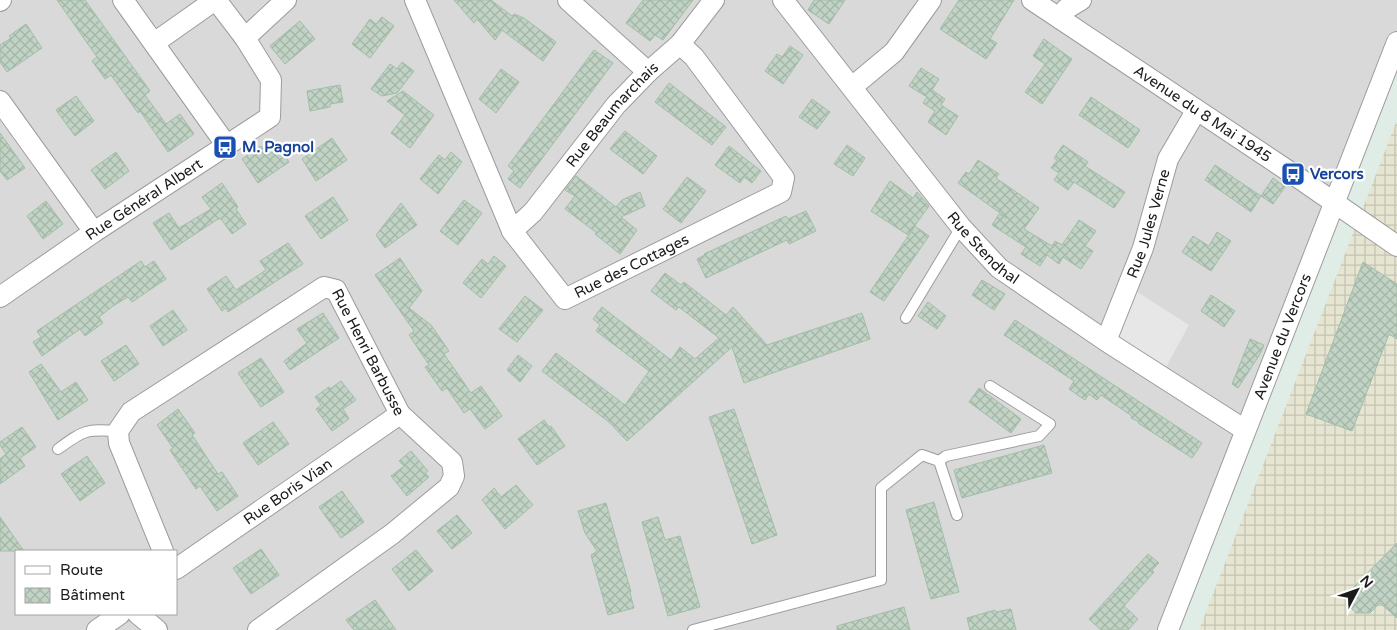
<svg xmlns="http://www.w3.org/2000/svg" width="1397" height="630" viewBox="0 0 1397 630" font-family="'Varela Round',sans-serif">
	<style>
		.residential { fill: #d8d9d8; fill-rule: evenodd }
		.industrial { fill: url(#industrial-grid) }
		.parking { fill: #e7e7e7 }
		.building { fill: url(#building-cross-hatch); stroke: #a2bea8 }
		.lines { fill: none; stroke-linecap: round; stroke-linejoin: round }
		.lane-casing { stroke: #9c9c9c; stroke-width: 12 }
		.street-casing { stroke: #9c9c9c; stroke-width: 22 }
		.lane { stroke: #fff; stroke-width: 10 }
		.street { stroke: #fff; stroke-width: 20 }
		.labels { text-anchor: middle; stroke-width: 4.5; stroke-linejoin: round; paint-order: stroke }
		.street-label { font-size: 15px; fill: #1b1b1b; stroke: #fff }
		.transit-label { font-size: 15px; font-weight: bold; fill: #164399; stroke: #fff; text-anchor: start }
	</style>
	<defs>
		<pattern id="industrial-grid" width="8" height="8" patternUnits="userSpaceOnUse" patternTransform="scale(1.25)"><rect width="8" height="8" fill="#e6e5d1"/><path d="M0 4h8M4 0v8" fill="none" stroke="#c5c4b3"/></pattern>
		<pattern id="building-cross-hatch" width="8" height="8" patternUnits="userSpaceOnUse" patternTransform="scale(1.25)"><rect width="8" height="8" fill="#c0d3c4"/><path d="M0 0l8 8M0 8l8-8" fill="none" stroke="#a4b5a8"/></pattern>
	</defs>
	<rect width="100%" height="100%" fill="#e0ede6"/>
	<!-- residential -->
	<path class="residential" d="M 0,0 L 1397,0 L 1397,72 L 1173,630 L 0,630 ZM 16,551 L 176,551 L 176,614 L 16,614 Z"/>
	<!-- industrial -->
	<path class="industrial" d="M 1397,120 L 1397,630 L 1199,630 Z"/>
	<!-- parking -->
	<path class="parking" d="M 1128,286 L 1189,325 L 1161,376 L 1106,341 Z"/>
	<!-- building -->
	<path class="building" d="M 57,0 L 85,0 L 150,91 L 145,95 L 166,124 L 180,114 L 194,134 L 168,152 L 140,111 L 138,113 L 111,75 L 105,79 L 98,69 L 92,61 L 97,57 Z
		M 454,0 L 491,0 L 512,16 L 514,14 L 524,18 L 556,42 L 543,61 L 502,30 L 495,40 L 477,19 L 474,23 Z
		M 643,0 L 693,0 L 663,40 L 655,35 L 650,41 L 626,23 Z
		M 814,0 L 845,0 L 829,24 L 808,10 Z
		M 959,0 L 1014,0 L 990,39 L 997,43 L 986,59 L 940,29 Z
		M 382,17 L 394,26 L 370,58 L 352,44 L 370,19 L 376,24 Z
		M 300,21 L 315,39 L 285,64 L 270,46 Z
		M 26,24 L 42,48 L 7,72 L 0,62 L 0,45 L 11,38 L 9,36 Z
		M 1044,39 L 1072,59 L 1042,104 L 1025,92 L 1045,64 L 1033,56 Z
		M 790,46 L 803,55 L 783,84 L 765,71 L 777,54 L 782,57 Z
		M 594,50 L 613,63 L 520,188 L 508,179 L 514,171 L 508,166 Z
		M 402,62 L 414,71 L 397,93 L 382,96 L 371,89 L 390,64 L 397,69 Z
		M 921,68 L 939,79 L 932,90 L 945,99 L 941,105 L 958,116 L 946,135 L 928,122 L 935,111 L 923,103 L 927,97 L 909,86 Z
		M 501,69 L 519,82 L 496,113 L 479,99 Z
		M 669,83 L 726,127 L 712,145 L 655,102 Z
		M 340,85 L 343,102 L 330,104 L 330,107 L 310,111 L 307,91 Z
		M 403,91 L 434,115 L 410,148 L 391,133 L 405,115 L 387,101 Z
		M 76,96 L 94,121 L 75,136 L 56,110 Z
		M 1091,97 L 1140,130 L 1128,148 L 1079,115 Z
		M 812,99 L 830,112 L 817,129 L 799,117 Z
		M 625,131 L 657,156 L 643,174 L 610,149 Z
		M 0,133 L 25,168 L 7,180 L 0,171 Z
		M 332,138 L 347,160 L 316,181 L 302,159 Z
		M 847,145 L 865,158 L 853,176 L 834,164 Z
		M 1063,145 L 1088,162 L 1085,166 L 1125,192 L 1114,208 L 1074,182 L 1068,190 L 1054,180 L 1059,173 L 1051,168 L 1057,160 L 1054,158 Z
		M 261,146 L 268,155 L 279,147 L 289,162 L 258,183 L 242,159 Z
		M 729,146 L 761,171 L 752,183 L 744,177 L 740,183 L 715,165 Z
		M 116,152 L 129,171 L 105,189 L 91,170 Z
		M 451,152 L 462,162 L 438,194 L 420,179 L 439,155 L 445,160 Z
		M 978,160 L 999,174 L 996,178 L 1039,208 L 1024,229 L 1052,246 L 1055,241 L 1062,245 L 1079,220 L 1096,231 L 1085,246 L 1093,251 L 1081,269 L 1063,257 L 1059,264 L 1047,255 L 1040,266 L 1021,254 L 1026,247 L 992,225 L 999,214 L 1007,218 L 958,183 L 966,172 L 969,174 Z
		M 1215,165 L 1261,196 L 1251,212 L 1205,180 Z
		M 576,176 L 616,207 L 622,200 L 640,192 L 645,206 L 621,217 L 637,230 L 620,254 L 595,234 L 597,233 L 565,209 L 575,196 L 565,190 Z
		M 687,177 L 706,191 L 681,223 L 663,209 Z
		M 1273,178 L 1285,187 L 1273,204 L 1261,196 Z
		M 890,181 L 913,198 L 917,192 L 929,206 L 908,235 L 871,211 Z
		M 222,183 L 238,207 L 236,209 L 246,224 L 232,234 L 221,219 L 218,219 L 171,250 L 153,223 L 169,213 L 179,228 L 211,209 L 202,197 Z
		M 333,197 L 348,220 L 321,239 L 305,216 Z
		M 464,200 L 482,213 L 458,245 L 440,231 Z
		M 46,201 L 63,224 L 43,239 L 27,216 Z
		M 401,203 L 417,225 L 385,248 L 376,235 Z
		M 806,211 L 816,231 L 789,244 L 787,240 L 706,278 L 697,259 L 705,255 L 704,254 L 786,216 L 788,219 Z
		M 915,226 L 929,236 L 884,301 L 870,292 Z
		M 1217,232 L 1231,241 L 1211,271 L 1182,252 L 1193,236 L 1209,246 Z
		M 288,243 L 303,264 L 228,312 L 226,308 L 222,311 L 207,289 L 226,276 L 236,290 L 266,270 L 260,261 Z
		M 494,256 L 506,266 L 481,298 L 463,283 L 482,259 L 488,264 Z
		M 400,258 L 422,291 L 409,308 L 431,325 L 449,351 L 444,354 L 471,393 L 481,386 L 502,416 L 485,429 L 470,409 L 464,413 L 447,388 L 442,391 L 425,367 L 429,365 L 409,335 L 414,331 L 375,275 Z
		M 141,261 L 145,267 L 154,261 L 166,279 L 132,302 L 128,297 L 113,306 L 99,317 L 103,323 L 85,336 L 80,329 L 42,356 L 33,342 L 41,337 L 37,331 Z
		M 1363,262 L 1397,284 L 1397,339 L 1389,334 L 1352,431 L 1306,414 Z
		M 665,273 L 681,285 L 684,282 L 726,315 L 733,307 L 767,345 L 862,313 L 870,339 L 744,383 L 732,347 L 627,441 L 609,422 L 542,371 L 556,353 L 625,405 L 649,371 L 596,331 L 600,325 L 593,319 L 602,307 L 671,360 L 680,347 L 695,359 L 719,338 L 679,307 L 676,310 L 651,291 Z
		M 982,280 L 1005,294 L 994,310 L 972,295 Z
		M 1211,295 L 1235,311 L 1224,327 L 1201,311 Z
		M 525,296 L 543,310 L 517,342 L 499,329 Z
		M 928,302 L 946,316 L 937,329 L 918,316 Z
		M 173,310 L 187,330 L 163,346 L 150,326 Z
		M 323,313 L 339,338 L 290,370 L 284,361 L 307,343 L 297,329 Z
		M 1015,320 L 1202,443 L 1192,458 L 1138,423 L 1139,422 L 1131,418 L 1132,416 L 1101,395 L 1097,400 L 1089,394 L 1085,400 L 1069,389 L 1074,381 L 1004,335 Z
		M 1250,339 L 1264,345 L 1260,354 L 1238,388 L 1232,384 Z
		M 126,345 L 139,364 L 114,381 L 101,361 Z
		M 518,355 L 532,366 L 520,382 L 507,370 Z
		M 261,358 L 284,392 L 261,407 L 238,373 Z
		M 41,364 L 61,392 L 76,382 L 88,400 L 58,420 L 29,372 Z
		M 341,381 L 356,400 L 343,409 L 349,419 L 332,431 L 316,409 L 321,405 L 315,397 L 329,387 L 330,389 Z
		M 979,388 L 1021,419 L 1011,433 L 969,402 Z
		M 178,409 L 195,433 L 192,435 L 218,474 L 222,472 L 238,496 L 217,511 L 200,486 L 196,489 L 170,450 L 173,448 L 157,425 Z
		M 734,409 L 777,535 L 752,544 L 709,417 Z
		M 544,420 L 549,427 L 551,426 L 565,446 L 537,465 L 518,439 Z
		M 273,422 L 289,444 L 258,465 L 243,443 Z
		M 22,427 L 36,447 L 20,458 L 25,466 L 0,484 L 0,459 L 6,454 L 0,445 L 0,442 Z
		M 1044,445 L 1052,473 L 962,498 L 954,470 Z
		M 411,451 L 428,471 L 425,473 L 429,477 L 407,496 L 391,476 L 404,466 L 399,461 Z
		M 87,456 L 105,483 L 80,501 L 61,474 Z
		M 516,485 L 533,505 L 505,529 L 482,500 L 494,488 L 501,497 Z
		M 342,491 L 364,522 L 341,538 L 319,507 Z
		M 934,502 L 959,592 L 931,599 L 906,510 Z
		M 606,503 L 631,592 L 630,593 L 634,608 L 608,615 L 591,555 L 597,551 L 585,533 L 578,511 Z
		M 457,515 L 472,533 L 452,549 L 437,531 Z
		M 0,517 L 24,551 L 0,551 Z
		M 658,517 L 665,540 L 680,536 L 700,607 L 668,616 L 642,522 Z
		M 1397,543 L 1397,618 L 1380,603 L 1370,613 L 1356,613 L 1349,606 L 1349,592 Z
		M 261,549 L 279,575 L 251,594 L 233,568 Z
		M 416,550 L 433,571 L 409,591 L 392,569 Z
		M 1148,554 L 1159,563 L 1152,570 L 1154,572 L 1124,606 L 1138,619 L 1128,630 L 1101,630 L 1089,619 Z
		M 375,600 L 396,630 L 354,630 L 346,620 Z
		M 904,607 L 910,630 L 837,630 L 837,626 Z
		M 1011,609 L 1016,630 L 970,630 L 967,618 L 995,610 L 996,612 Z"/>
	<g class="lines">
		<!-- lane casing -->
		<g class="lane-casing">
			<path id="lane" d="M 906,318 L 961,227
				M 58,449 C 84,430 86,429 118,431
				M 957,515 L 939,461 L 946,456 L 1039,436 L 1050,424 L 990,386
				M 693,630 L 881,580 L 881,488 L 922,455 L 939,461"/>
		</g>
		<!-- street casing -->
		<g class="street-casing">
			<g id="street">
				<path d="M 123,0 L 227,146"/>
				<path d="M 216,0 L 245,38"/>
				<path id="s1" d="M 415,0 L 512,231 L 565,299 L 781,192 L 784,178 L 694,57 L 680,44"/>
				<path d="M 568,0 L 648,72"/>
				<path id="s2" d="M 783,0 L 961,227 L 999,268 L 1106,341 L 1245,430"/>
				<path id="s3" d="M 1032,0 L 1293,174 L 1397,246"/>
				<path d="M 0,1 L 1,0"/>
				<path d="M 1061,19 L 1066,9 L 1081,0"/>
				<path d="M 154,43 L 215,0"/>
				<path d="M 852,87 L 894,52 L 931,0"/>
				<path d="M 0,101 L 94,232"/>
				<path id="s4" d="M 512,231 L 533,212 L 616,105 L 648,72 L 680,44 L 714,0"/>
				<path id="s5" d="M 0,297 L 94,232 L 270,117 L 271,80 L 245,38 L 286,0"/>
				<path id="s6" d="M 1106,341 L 1143,248 L 1168,159 L 1196,111"/>
				<path id="s7" d="M 163,551 L 119,443 L 118,431 L 131,412 L 324,287 L 336,290 L 400,414 L 452,462 L 454,476 L 449,487 L 392,534 L 258,630"/>
				<path id="s8" d="M 176,569 L 400,414"/>
				<path d="M 138,614 L 157,630"/>
				<path d="M 97,630 L 120,614"/>
				<path id="s9" d="M 1168,630 L 1397,42"/>
			</g>
		</g>
		<!-- lane -->
		<use href="#lane" class="lane"/>
		<!-- street -->
		<use href="#street" class="street"/>
	</g>
	<!-- icons -->
	<defs>
		<g id="bus-square" transform="scale(1.25)"><rect x="-9" y="-9" width="18" height="18" rx="4" fill="#1a4fb4" stroke="#fff"/><path d="M-5-6H5V4H4V6H2V4H-2V6H-4V4H-5ZM-3.5-4V0h7V-4ZM-3.5 1.2v1.5H-2V1.2ZM2 1.2v1.5H3.5V1.2Z" fill="#fff"/></g>
	</defs>
	<g fill-rule="evenodd">
		<use href="#bus-square" x="225" y="147"/>
		<use href="#bus-square" x="1293" y="174"/>
	</g>
	<g class="labels">
		<!-- street labels -->
		<g class="street-label">
			<text dy="5" stroke="none"><textPath href="#s3" startOffset="205">Avenue du 8 Mai 1945</textPath></text>
			<text dy="5" stroke="none"><textPath href="#s4" startOffset="154">Rue Beaumarchais</textPath></text>
			<text dy="5" stroke="none"><textPath href="#s5" startOffset="174">Rue Général Albert</textPath></text>
			<text dy="5" stroke="none"><textPath href="#s6" startOffset="125">Rue Jules Verne</textPath></text>
			<text dy="5" stroke="none"><textPath href="#s2" startOffset="319">Rue Stendhal</textPath></text>
			<text dy="5" stroke="none"><textPath href="#s1" startOffset="411">Rue des Cottages</textPath></text>
			<text dy="5" stroke="none"><textPath href="#s9" startOffset="315">Avenue du Vercors</textPath></text>
			<text dy="5" stroke="none"><textPath href="#s7" startOffset="464">Rue Henri Barbusse</textPath></text>
			<text dy="5" stroke="none"><textPath href="#s8" startOffset="136">Rue Boris Vian</textPath></text>
		</g>
		<!-- transit labels -->
		<g class="transit-label">
			<text x="242" y="152">M. Pagnol</text>
			<text x="1310" y="179">Vercors</text>
		</g>
	</g>
	<!-- legend -->
	<rect x="15" y="550" width="162" height="65" fill="#ffffff" stroke="#a4a4a4"/>
	<rect x="25" y="566" width="25" height="8" fill="#ffffff" stroke="#a4a4a4"/>
	<text x="60" y="575" font-size="15" fill="#1b1b1b">Route</text>
	<rect x="25" y="588" width="25" height="15" fill="url(#building-cross-hatch)" stroke="#a4a4a4"/>
	<text x="60" y="600" font-size="15" fill="#1b1b1b">Bâtiment</text>
	<!-- north arrow -->
	<g transform="translate(1357 590) rotate(49)" stroke="#ffffff" stroke-width="4" paint-order="stroke">
	<path d="M0-4L9 19L0 12L-9 19Z" fill="#1b1b1b"/>
	<text y="-8" font-size="14" font-weight="bold" text-anchor="middle" fill="#1b1b1b">N</text>
	</g>
</svg>
